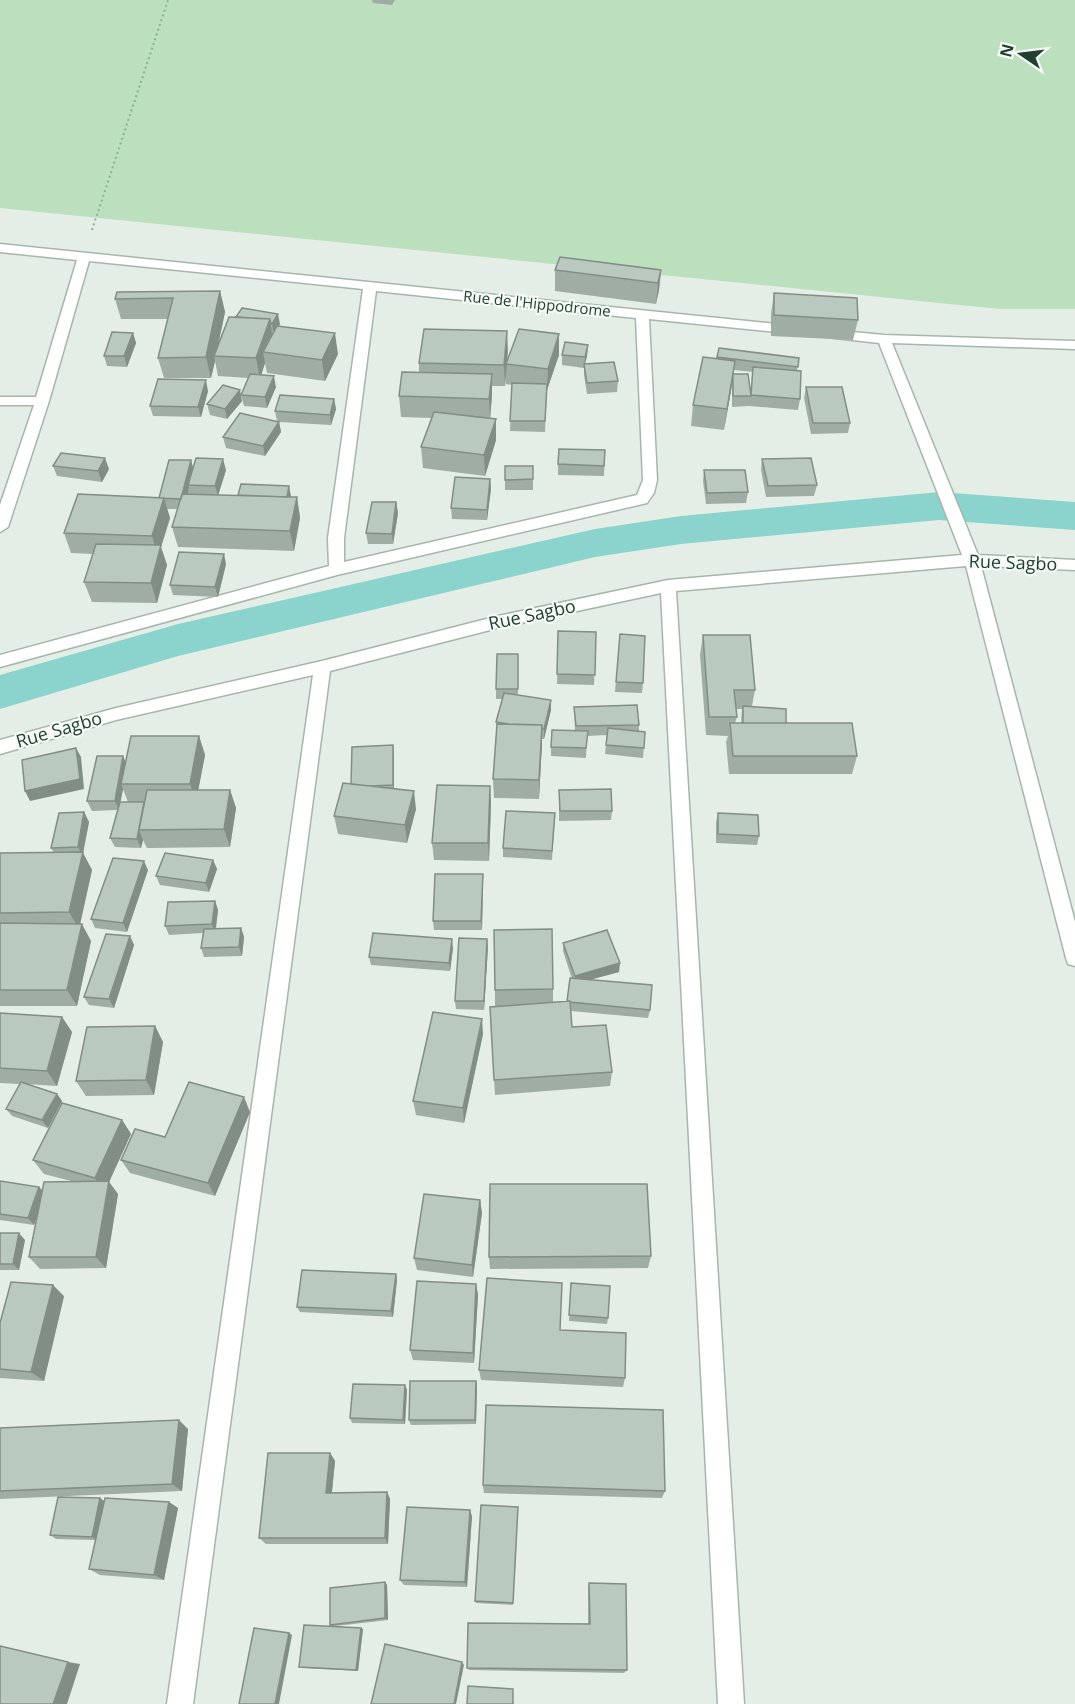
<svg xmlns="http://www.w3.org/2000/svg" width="1075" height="1704" viewBox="0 0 1075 1704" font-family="'Open Sans',sans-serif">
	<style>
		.green { fill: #bce0bd }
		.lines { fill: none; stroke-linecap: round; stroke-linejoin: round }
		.canal { fill: #8ad4cd; fill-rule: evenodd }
		.minor-casing { stroke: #a6b6ad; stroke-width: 3 }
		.path { stroke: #83b398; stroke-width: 2; stroke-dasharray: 2 3; stroke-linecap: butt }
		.minor { fill: #fff; fill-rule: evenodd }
		.wall { fill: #9fada4; fill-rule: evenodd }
		.shaded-wall { fill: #828d86 }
		.building { fill: #b9c9bf; stroke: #828d86; stroke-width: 1.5 }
		.labels { text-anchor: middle; stroke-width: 4.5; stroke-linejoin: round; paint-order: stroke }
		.far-street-label { font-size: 15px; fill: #224031; stroke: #f5faf6 }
		.street-label { font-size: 18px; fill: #224031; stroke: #f5faf6 }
	</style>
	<rect width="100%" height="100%" fill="#e4eee7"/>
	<!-- green -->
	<path class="green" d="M 0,0 L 1075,0 L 1075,309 L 1001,309 L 949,304 L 0,208 Z"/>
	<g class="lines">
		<!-- canal -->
		<path class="canal" d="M 939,492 L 1075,502 L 1075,530 L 939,520 L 681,544 L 595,557 L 178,656 L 0,709 L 0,675 L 178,624 L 595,529 L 681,516 Z"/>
		<!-- minor casing -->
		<g class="minor-casing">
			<path id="minor" d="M 0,244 L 795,326 L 802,330 L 795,334 L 649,319 L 657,480 L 654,493 L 647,503 L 337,575 L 0,667 L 0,655 L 329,566 L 328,538 L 363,289 L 89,261 L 49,401 L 8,527 L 0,532 L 0,505 L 34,405 L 0,405 L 0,397 L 36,397 L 77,260 L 0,252 ZM 376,291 L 636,318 L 643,480 L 637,495 L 344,562 L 344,538 Z
				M 831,330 L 884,335 L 1075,341 L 1075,349 L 892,343 L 978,555 L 1075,560 L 1075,570 L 981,566 L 1075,922 L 1075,966 L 1068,964 L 1066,958 L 966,566 L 676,591 L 744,1704 L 718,1704 L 661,593 L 498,628 L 330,671 L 193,1704 L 167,1704 L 313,675 L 116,720 L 0,754 L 0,740 L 116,708 L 322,661 L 498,616 L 668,580 L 962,555 L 879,343 L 826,337 L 824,334 Z"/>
		</g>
		<!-- path -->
		<path class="path" d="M 92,230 L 168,0"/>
		<!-- minor -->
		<use href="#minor" class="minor"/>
	</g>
	<!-- wall -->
	<path class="wall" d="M 372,0 L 395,0 L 392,5 L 373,3 Z
		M 555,270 L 661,270 L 659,290 L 656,304 L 555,291 Z
		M 220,291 L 225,312 L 218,344 L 229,317 L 280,324 L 279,326 L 338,354 L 325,381 L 267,373 L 265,363 L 261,375 L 276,387 L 267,408 L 244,406 L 241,395 L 248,378 L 218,376 L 215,361 L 211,378 L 164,378 L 158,358 L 168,319 L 121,319 L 115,299 Z
		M 774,293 L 858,320 L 853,340 L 771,336 L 771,314 Z
		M 133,333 L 136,343 L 127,367 L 107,366 L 104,356 Z
		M 559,334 L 559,355 L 547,390 L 545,432 L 510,431 L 512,385 L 506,384 L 506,369 L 505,386 L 492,386 L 492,395 L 490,419 L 496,419 L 496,440 L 485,476 L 423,468 L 421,447 L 432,418 L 401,417 L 399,396 L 419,372 L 419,363 L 508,351 L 507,361 Z
		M 588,345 L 587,356 L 585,364 L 618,381 L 617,392 L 587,394 L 584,375 L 584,368 L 562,365 L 562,355 Z
		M 719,348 L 799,358 L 797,370 L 800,399 L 798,410 L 749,406 L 750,405 L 749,406 L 732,407 L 732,385 L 724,430 L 691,426 L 693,405 L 716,359 ZM 734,370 L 753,372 L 751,393 L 733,374 Z
		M 806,387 L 850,423 L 848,433 L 811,434 L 804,398 Z
		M 208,391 L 201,417 L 153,416 L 150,406 Z
		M 334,399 L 336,409 L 331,425 L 279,422 L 281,432 L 265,456 L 226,448 L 223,437 L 277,421 L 275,411 Z
		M 242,401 L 227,419 L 210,415 L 207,404 Z
		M 605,450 L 604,476 L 558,475 L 558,464 Z
		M 762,459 L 817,485 L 814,496 L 766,497 L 761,470 Z
		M 191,460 L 193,469 L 226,470 L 218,495 L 291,496 L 291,497 L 297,497 L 300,518 L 294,551 L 178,547 L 172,527 L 178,509 L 167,509 L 170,518 L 161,547 L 167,565 L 157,603 L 92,602 L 84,582 L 93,554 L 71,553 L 64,533 L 159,498 Z
		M 53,466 L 109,469 L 102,482 L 57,476 Z
		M 533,466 L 533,490 L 505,490 L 505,480 Z
		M 704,470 L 748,492 L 746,503 L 706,504 L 703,481 Z
		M 490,479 L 491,489 L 487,520 L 452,519 L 451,508 Z
		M 396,502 L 398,513 L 393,544 L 368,544 L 366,533 Z
		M 226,564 L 218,597 L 173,595 L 170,585 Z
		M 558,631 L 596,632 L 594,685 L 557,684 Z
		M 620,634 L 643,683 L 642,693 L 615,692 Z
		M 703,635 L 755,690 L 752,706 L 857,756 L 852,774 L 729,774 L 726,742 L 728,736 L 706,735 L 700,655 ZM 736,709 L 742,709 L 741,723 L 735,723 L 737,717 Z
		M 518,654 L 518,695 L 551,710 L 544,739 L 542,739 L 539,799 L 494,798 L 493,779 L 497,732 L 496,722 L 502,699 L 496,699 L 496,689 Z
		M 574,707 L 639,725 L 639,731 L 645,732 L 643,758 L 605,754 L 607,735 L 587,736 L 586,758 L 551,756 L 551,747 L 575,731 Z
		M 199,736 L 205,755 L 198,790 L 230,790 L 236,808 L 230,847 L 147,848 L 143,840 L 141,848 L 115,847 L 110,838 L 117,810 L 92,811 L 87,801 L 126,761 ZM 123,789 L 128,802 L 120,802 Z
		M 394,755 L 394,789 L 416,809 L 407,843 L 338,834 L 334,816 L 351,784 Z
		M 490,786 L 491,804 L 489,861 L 434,860 L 432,843 Z
		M 559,790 L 612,811 L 611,820 L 559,821 Z
		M 84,812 L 89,822 L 83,853 L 92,870 L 80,924 L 91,941 L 77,1006 L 0,1006 L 0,853 L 54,853 L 51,848 Z
		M 555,813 L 552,860 L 503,857 L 503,848 Z
		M 718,813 L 759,836 L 757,845 L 716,843 L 716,822 Z
		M 213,860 L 217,869 L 209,892 L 160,885 L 156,876 Z
		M 148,870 L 127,932 L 95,928 L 91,919 Z
		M 483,874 L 482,930 L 434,930 L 433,921 Z
		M 215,901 L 218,910 L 216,929 L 241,928 L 244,937 L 242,956 L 204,957 L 201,948 L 203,933 L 169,935 L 165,926 Z
		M 130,936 L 134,945 L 114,1008 L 89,1005 L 84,997 Z
		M 563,943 L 619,972 L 589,980 L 650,1010 L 648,1018 L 571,1011 L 572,1027 L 612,1072 L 610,1086 L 495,1095 L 490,1007 L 495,1006 L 495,990 L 553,989 L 553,1002 L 567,1001 L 572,979 L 563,951 Z
		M 488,947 L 484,1010 L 456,1009 L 455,1001 Z
		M 453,948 L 450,971 L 371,965 L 369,957 Z
		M 0,1013 L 62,1017 L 72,1032 L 57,1086 L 26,1084 L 57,1094 L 62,1101 L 48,1128 L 12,1116 L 6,1109 L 20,1084 L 0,1083 Z
		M 155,1026 L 163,1042 L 154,1095 L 86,1096 L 76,1081 Z
		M 483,1034 L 464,1123 L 416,1115 L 413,1101 Z
		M 250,1112 L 215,1196 L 130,1173 L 121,1160 L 165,1137 Z
		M 122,1120 L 131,1134 L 109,1182 L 118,1194 L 106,1268 L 40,1269 L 29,1257 L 37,1216 L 34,1225 L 0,1220 L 0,1181 L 39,1187 L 42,1190 L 71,1181 L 44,1174 L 33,1160 Z
		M 480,1200 L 482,1213 L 473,1277 L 417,1270 L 414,1258 Z
		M 0,1233 L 25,1240 L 19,1270 L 0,1270 Z
		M 651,1256 L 648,1268 L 490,1269 L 489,1257 Z
		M 396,1274 L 397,1280 L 393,1317 L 300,1312 L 297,1307 Z
		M 571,1283 L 608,1318 L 607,1324 L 569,1321 Z
		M 476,1284 L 478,1295 L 474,1363 L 413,1360 L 410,1350 Z
		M 64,1296 L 44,1381 L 0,1378 L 0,1323 Z
		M 560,1330 L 625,1378 L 623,1387 L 481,1380 L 479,1370 Z
		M 476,1381 L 477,1386 L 476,1424 L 411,1425 L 409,1420 Z
		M 405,1385 L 407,1390 L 405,1424 L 352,1423 L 350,1418 Z
		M 0,1428 L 188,1429 L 182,1491 L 0,1499 Z
		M 330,1453 L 335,1461 L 332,1493 L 387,1492 L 390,1499 L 388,1544 L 266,1544 L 259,1538 Z
		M 483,1485 L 665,1491 L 662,1498 L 484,1493 Z
		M 100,1498 L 104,1501 L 169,1502 L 178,1508 L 164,1580 L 100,1575 L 89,1569 L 95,1540 L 56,1539 L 50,1535 Z
		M 518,1511 L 513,1605 L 476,1603 L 475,1601 Z
		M 472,1516 L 467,1587 L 404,1585 L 400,1580 Z
		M 385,1582 L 387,1585 L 388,1620 L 336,1626 L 363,1629 L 358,1671 L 302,1668 L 299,1667 L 332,1626 L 330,1625 Z
		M 589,1583 L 627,1670 L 624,1673 L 469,1670 L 467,1668 L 588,1624 L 588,1588 Z"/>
	<!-- shaded-wall -->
	<path class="shaded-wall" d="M 661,270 L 659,290 L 656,304 L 658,283 Z
		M 220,291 L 225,312 L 216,356 L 214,356 L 215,361 L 211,378 L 206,357 Z
		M 278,314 L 280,324 L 274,335 L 272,324 Z
		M 270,319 L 273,340 L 263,352 L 265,363 L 260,379 L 256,358 Z
		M 507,331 L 508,351 L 505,386 L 504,365 Z
		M 133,333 L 136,343 L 127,367 L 124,356 Z
		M 335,333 L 338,354 L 325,381 L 322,360 Z
		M 559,334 L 559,355 L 547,390 L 548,369 Z
		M 588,345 L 587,356 L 584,368 L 585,357 Z
		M 735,361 L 732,385 L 724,430 L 727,409 Z
		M 492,374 L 492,395 L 490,419 L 489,399 Z
		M 274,376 L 276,387 L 267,408 L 265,397 Z
		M 206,380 L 208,391 L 201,417 L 198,407 Z
		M 240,390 L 242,401 L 227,419 L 225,409 Z
		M 334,399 L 336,409 L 331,425 L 330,415 Z
		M 496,419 L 496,440 L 485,476 L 484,455 Z
		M 279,422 L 281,432 L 265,456 L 263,446 Z
		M 105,458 L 109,469 L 102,482 L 98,471 Z
		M 223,459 L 226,470 L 218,496 L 215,486 Z
		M 191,460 L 194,471 L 188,485 L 189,488 L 184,509 L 181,499 Z
		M 490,479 L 491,489 L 487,520 L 487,510 Z
		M 289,486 L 291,496 L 288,512 L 286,501 Z
		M 297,497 L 300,518 L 294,551 L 290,531 Z
		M 164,498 L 170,518 L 161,547 L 167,565 L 157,603 L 151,583 L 158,555 L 152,536 Z
		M 396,502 L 398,513 L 393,544 L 392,534 Z
		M 224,554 L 226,564 L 218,597 L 215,587 Z
		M 551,700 L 551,710 L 544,739 L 544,729 Z
		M 542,725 L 542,744 L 539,799 L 539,780 Z
		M 199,736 L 205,755 L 196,802 L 190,784 Z
		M 393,745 L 394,755 L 394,794 L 393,785 Z
		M 76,748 L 81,757 L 84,789 L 30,801 L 25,791 Z
		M 123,756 L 127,765 L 121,784 L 123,789 L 119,810 L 115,801 Z
		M 490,786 L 491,804 L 489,861 L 488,843 Z
		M 230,790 L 236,808 L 230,847 L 224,829 Z
		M 414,791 L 416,809 L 407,843 L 405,825 Z
		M 84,812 L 89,822 L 83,853 L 92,870 L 79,929 L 69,912 L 82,856 L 78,847 Z
		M 139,830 L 143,840 L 141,848 L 137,839 Z
		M 213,860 L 217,869 L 209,892 L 206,883 Z
		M 144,861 L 148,870 L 127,932 L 123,923 Z
		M 483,874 L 483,883 L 482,930 L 481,921 Z
		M 215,901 L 218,910 L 215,933 L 212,924 Z
		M 82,924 L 91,941 L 77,1006 L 67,990 Z
		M 241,928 L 244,937 L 242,956 L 239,947 Z
		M 130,936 L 134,945 L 114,1008 L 109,999 Z
		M 452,939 L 453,948 L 450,971 L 449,963 Z
		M 487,939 L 488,947 L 484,1010 L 484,1001 Z
		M 620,963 L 619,972 L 574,984 L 575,976 Z
		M 62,1017 L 72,1032 L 57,1086 L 47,1071 Z
		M 482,1019 L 483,1034 L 464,1123 L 463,1108 Z
		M 155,1026 L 163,1042 L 154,1095 L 146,1080 Z
		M 57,1094 L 62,1101 L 48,1128 L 42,1120 Z
		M 244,1097 L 250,1112 L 215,1196 L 208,1183 Z
		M 122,1120 L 131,1134 L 109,1182 L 118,1194 L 106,1268 L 96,1257 L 105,1191 L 95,1178 Z
		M 39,1187 L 45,1194 L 34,1225 L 28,1218 Z
		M 480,1200 L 482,1213 L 473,1277 L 472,1265 Z
		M 19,1233 L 25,1240 L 19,1270 L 13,1264 Z
		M 396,1274 L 397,1280 L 393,1317 L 391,1311 Z
		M 476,1284 L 478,1295 L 474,1363 L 473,1353 Z
		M 53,1285 L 64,1296 L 44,1381 L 31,1372 Z
		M 476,1381 L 477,1386 L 476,1424 L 475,1420 Z
		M 405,1385 L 407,1390 L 405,1424 L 403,1420 Z
		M 179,1420 L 188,1429 L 182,1491 L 172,1484 Z
		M 330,1453 L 335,1461 L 331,1500 L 326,1493 Z
		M 387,1492 L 390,1499 L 388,1544 L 385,1538 Z
		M 100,1498 L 105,1502 L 98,1540 L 92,1537 Z
		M 169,1502 L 178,1508 L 164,1580 L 154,1575 Z
		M 470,1510 L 472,1516 L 467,1587 L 465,1582 Z
		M 385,1582 L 387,1585 L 388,1620 L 385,1618 Z
		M 361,1628 L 363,1629 L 358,1671 L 356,1670 Z
		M 289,1633 L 292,1635 L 279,1704 L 275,1704 Z
		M 68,1662 L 80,1664 L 67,1704 L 53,1704 Z
		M 462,1662 L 464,1665 L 456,1704 L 454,1704 Z"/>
	<!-- building -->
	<path class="building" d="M 560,257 L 661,270 L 658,283 L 555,270 Z
		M 220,291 L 206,357 L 158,358 L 173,298 L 115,299 L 117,292 Z
		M 774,293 L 857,298 L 858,320 L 774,315 Z
		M 242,308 L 278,314 L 272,324 L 271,324 L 270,319 L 236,317 Z
		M 229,317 L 270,319 L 256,358 L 214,356 Z
		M 277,326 L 335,333 L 322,360 L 263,352 Z
		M 424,329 L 507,331 L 504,365 L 419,363 Z
		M 519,329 L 559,334 L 548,369 L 506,364 Z
		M 112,332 L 133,333 L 124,356 L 104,356 Z
		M 565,342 L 588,345 L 585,357 L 562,355 Z
		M 719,348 L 799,358 L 798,367 L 717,357 Z
		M 703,357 L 735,361 L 727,409 L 693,405 Z
		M 614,362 L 618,381 L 587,383 L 584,364 Z
		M 753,367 L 801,371 L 800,399 L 751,395 Z
		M 402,372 L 492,374 L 489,399 L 399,396 Z
		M 250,374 L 274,376 L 265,397 L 241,395 Z
		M 733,374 L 748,374 L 751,396 L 733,396 Z
		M 158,379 L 206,380 L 198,407 L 150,406 Z
		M 512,383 L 547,384 L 545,421 L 510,421 Z
		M 223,385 L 240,390 L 225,409 L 207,404 Z
		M 806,387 L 842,387 L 850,423 L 813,423 Z
		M 280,395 L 334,399 L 330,415 L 275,411 Z
		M 434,412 L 496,419 L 484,455 L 421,447 Z
		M 240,413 L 279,422 L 263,446 L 223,437 Z
		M 559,449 L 605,450 L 604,466 L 558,464 Z
		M 61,453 L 105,458 L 98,471 L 53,466 Z
		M 196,458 L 223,459 L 215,486 L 188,485 Z
		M 811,458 L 817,485 L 768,486 L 762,459 Z
		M 169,460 L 191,460 L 181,499 L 159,498 Z
		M 505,466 L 533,466 L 533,479 L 505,480 Z
		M 704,470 L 745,470 L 748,492 L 707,493 Z
		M 455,477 L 490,479 L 487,510 L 451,508 Z
		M 241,484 L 289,486 L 287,497 L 238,495 Z
		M 78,494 L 164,498 L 152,536 L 64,533 Z
		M 182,494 L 297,497 L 290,531 L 172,527 Z
		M 372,502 L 396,502 L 392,534 L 366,533 Z
		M 96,544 L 161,545 L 151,583 L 84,582 Z
		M 179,552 L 224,554 L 215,587 L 170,585 Z
		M 558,631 L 596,632 L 595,675 L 557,674 Z
		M 620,634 L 645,636 L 643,683 L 616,682 Z
		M 703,635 L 750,635 L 755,690 L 734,690 L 737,717 L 709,717 Z
		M 497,654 L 518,654 L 518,689 L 496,689 Z
		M 504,693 L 551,700 L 544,729 L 542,729 L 542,725 L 509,724 L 496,722 Z
		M 637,705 L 639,725 L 576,726 L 574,707 Z
		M 743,706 L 786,709 L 786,723 L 743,723 Z
		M 730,723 L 852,723 L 857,756 L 733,756 Z
		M 497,724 L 542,725 L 539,780 L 493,779 Z
		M 608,728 L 645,732 L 644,748 L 606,745 Z
		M 552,730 L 588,731 L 586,748 L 551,747 Z
		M 131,736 L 199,736 L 190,784 L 121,784 Z
		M 393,745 L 393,785 L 370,786 L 351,784 L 352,747 Z
		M 76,748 L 80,779 L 25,791 L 22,760 Z
		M 97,756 L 123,756 L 115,801 L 87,801 Z
		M 343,783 L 414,791 L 405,825 L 334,816 Z
		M 437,785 L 490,786 L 488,843 L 432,843 Z
		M 611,789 L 612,811 L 560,811 L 559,790 Z
		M 147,790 L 230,790 L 224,829 L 139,830 Z
		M 120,802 L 144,802 L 137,839 L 110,838 Z
		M 506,811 L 555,813 L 552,851 L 503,848 Z
		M 84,812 L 78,847 L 51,848 L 59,813 Z
		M 718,813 L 758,815 L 759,836 L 718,834 Z
		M 83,852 L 69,912 L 0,913 L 0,853 Z
		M 165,853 L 213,860 L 206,883 L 156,876 Z
		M 113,858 L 144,861 L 123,923 L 91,919 Z
		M 435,874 L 483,874 L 481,921 L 433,921 Z
		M 215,901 L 212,924 L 165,926 L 168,902 Z
		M 0,923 L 82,924 L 67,990 L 0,990 Z
		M 241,928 L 239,947 L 201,948 L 204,929 Z
		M 552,929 L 553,989 L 495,990 L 494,930 Z
		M 607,930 L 620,963 L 575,976 L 563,943 Z
		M 373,933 L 452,939 L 449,963 L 369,957 Z
		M 106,934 L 130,936 L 109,999 L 84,997 Z
		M 459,938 L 487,939 L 484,1001 L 455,1001 Z
		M 570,978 L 652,985 L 650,1010 L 570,1002 L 570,1001 L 567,1001 Z
		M 570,1001 L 572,1027 L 606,1025 L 612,1072 L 494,1080 L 490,1007 Z
		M 433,1012 L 482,1019 L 463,1108 L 413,1101 Z
		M 0,1013 L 62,1017 L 47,1071 L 0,1068 Z
		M 155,1026 L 146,1080 L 76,1081 L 87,1027 Z
		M 21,1082 L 57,1094 L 42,1120 L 6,1109 Z
		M 189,1082 L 244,1097 L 208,1183 L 121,1160 L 135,1129 L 165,1137 Z
		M 62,1103 L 122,1120 L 95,1178 L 33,1160 Z
		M 0,1181 L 39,1187 L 28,1218 L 0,1214 Z
		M 109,1181 L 96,1257 L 29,1257 L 44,1182 Z
		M 490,1184 L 647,1184 L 651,1256 L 489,1257 Z
		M 424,1194 L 480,1200 L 472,1265 L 414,1258 Z
		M 0,1233 L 19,1233 L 13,1264 L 0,1264 Z
		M 302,1270 L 396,1274 L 391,1311 L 297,1307 Z
		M 487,1278 L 562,1283 L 560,1330 L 626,1333 L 625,1378 L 479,1370 Z
		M 417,1281 L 476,1284 L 473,1353 L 410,1350 Z
		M 11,1282 L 53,1285 L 31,1372 L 0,1369 L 0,1323 Z
		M 571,1283 L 610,1286 L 608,1318 L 569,1315 Z
		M 410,1381 L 476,1381 L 475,1420 L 409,1420 Z
		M 353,1384 L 405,1385 L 403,1420 L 350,1418 Z
		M 486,1405 L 663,1410 L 665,1491 L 483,1485 Z
		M 179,1420 L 172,1484 L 0,1491 L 0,1428 Z
		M 268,1453 L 330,1453 L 326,1493 L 387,1492 L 385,1538 L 259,1538 Z
		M 58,1497 L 100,1498 L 92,1537 L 50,1535 Z
		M 105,1498 L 169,1502 L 154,1575 L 89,1569 Z
		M 481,1505 L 518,1507 L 513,1603 L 475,1601 Z
		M 407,1507 L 470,1510 L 465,1582 L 400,1580 Z
		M 385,1582 L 385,1618 L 330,1625 L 330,1588 Z
		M 589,1583 L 626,1584 L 627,1670 L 467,1668 L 468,1623 L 590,1624 Z
		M 304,1625 L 361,1628 L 356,1670 L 299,1667 Z
		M 254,1628 L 289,1633 L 275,1704 L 239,1704 Z
		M 385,1644 L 462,1662 L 454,1704 L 371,1704 Z
		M 0,1646 L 68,1662 L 53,1704 L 0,1704 Z
		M 468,1686 L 513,1689 L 513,1704 L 467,1704 Z"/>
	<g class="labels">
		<!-- far-street labels -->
		<g class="far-street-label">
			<text transform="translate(537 304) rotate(6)" y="5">Rue de l'Hippodrome</text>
		</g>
		<!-- street labels -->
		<g class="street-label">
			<text transform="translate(1013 563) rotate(2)" y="6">Rue Sagbo</text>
			<text transform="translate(532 615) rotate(-12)" y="6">Rue Sagbo</text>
			<text transform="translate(59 730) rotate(-16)" y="6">Rue Sagbo</text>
		</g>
	</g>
	<!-- north arrow -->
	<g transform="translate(1021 54) rotate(284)" stroke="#f5faf6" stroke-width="4.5" paint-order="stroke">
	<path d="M0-4.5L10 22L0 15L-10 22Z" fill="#224031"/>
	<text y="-9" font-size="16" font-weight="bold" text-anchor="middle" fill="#224031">N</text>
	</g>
</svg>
